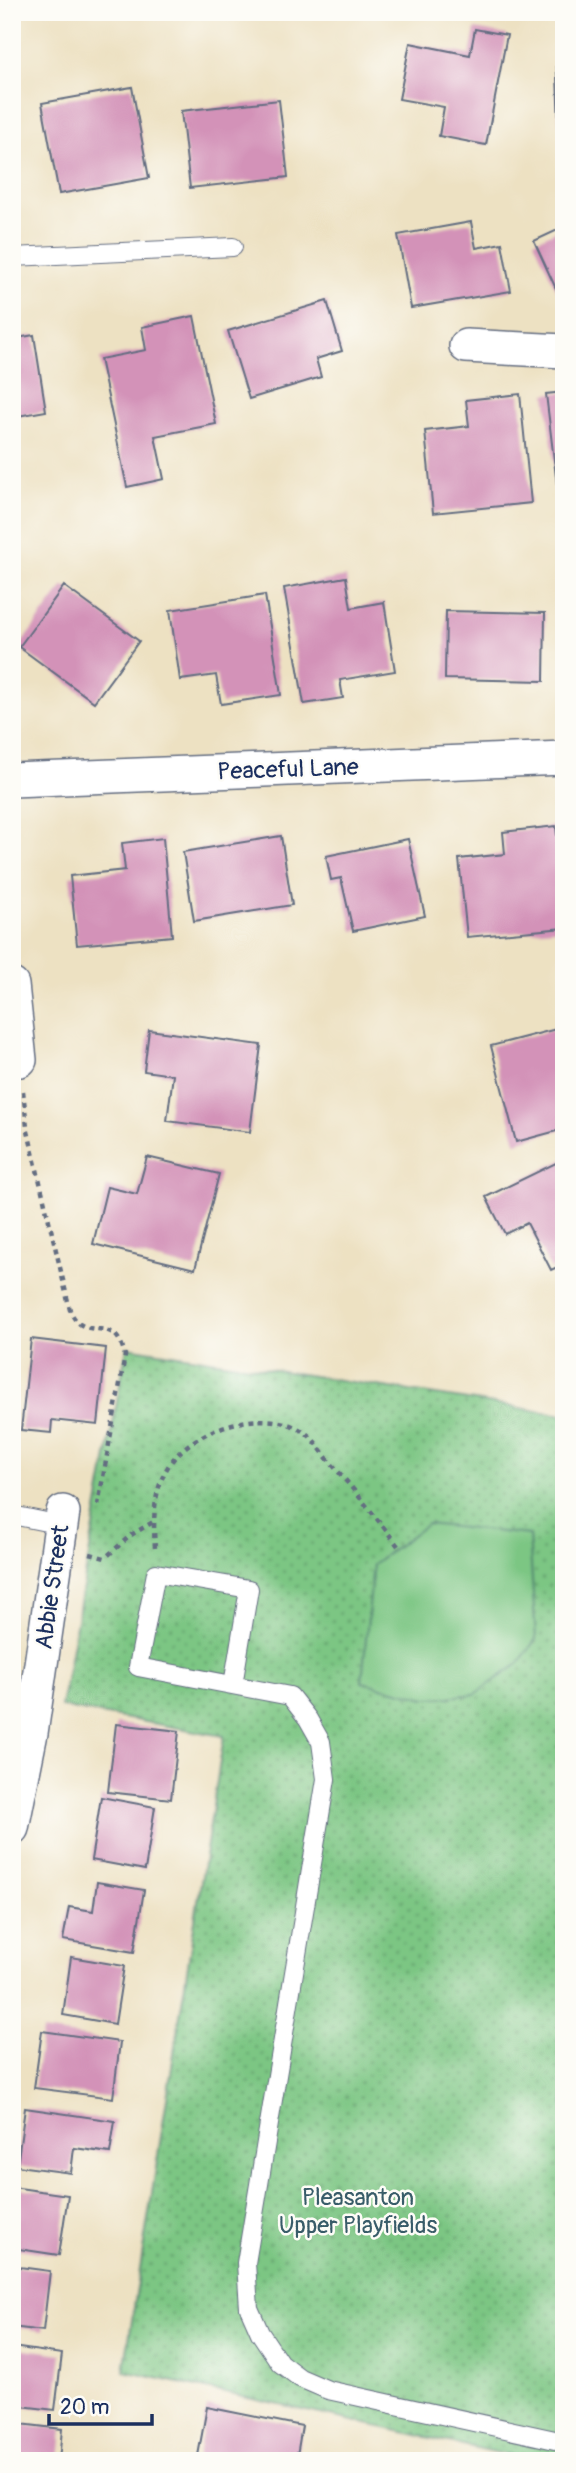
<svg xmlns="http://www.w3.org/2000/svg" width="576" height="2473" viewBox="0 0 576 2473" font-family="Pangolin,sans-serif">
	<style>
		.grass { fill: url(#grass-dots); stroke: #4c7a70; stroke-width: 2 }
		.pitch { fill: #7cc683; stroke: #4c7a70; stroke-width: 2 }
		.building { fill: #d392b8 }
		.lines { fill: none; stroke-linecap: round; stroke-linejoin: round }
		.service-casing { stroke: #646d81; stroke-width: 20 }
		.minor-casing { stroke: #646d81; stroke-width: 36 }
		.path { stroke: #646d81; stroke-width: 4.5; stroke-dasharray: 5 5; stroke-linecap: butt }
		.service { stroke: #fff; stroke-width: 18 }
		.minor { stroke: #fff; stroke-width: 33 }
		.labels { text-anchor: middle; stroke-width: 5; stroke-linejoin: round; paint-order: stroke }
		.street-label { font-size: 24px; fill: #1b2f5e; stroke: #fdfcf7 }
		.park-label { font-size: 24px; fill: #385c69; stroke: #fdfcf7 }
	</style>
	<defs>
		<pattern id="grass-dots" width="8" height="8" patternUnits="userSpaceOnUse" patternTransform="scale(1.75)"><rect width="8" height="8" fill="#7cc683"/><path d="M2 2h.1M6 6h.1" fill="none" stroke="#65a16e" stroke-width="1.8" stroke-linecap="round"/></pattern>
	</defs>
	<rect width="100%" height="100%" fill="#fdfcf7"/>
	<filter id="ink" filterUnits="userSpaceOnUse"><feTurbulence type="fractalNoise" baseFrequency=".0143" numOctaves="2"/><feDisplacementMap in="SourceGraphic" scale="14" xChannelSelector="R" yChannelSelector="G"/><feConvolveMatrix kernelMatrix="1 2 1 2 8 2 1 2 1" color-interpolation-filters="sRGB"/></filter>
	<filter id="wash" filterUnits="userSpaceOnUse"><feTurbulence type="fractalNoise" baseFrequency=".00686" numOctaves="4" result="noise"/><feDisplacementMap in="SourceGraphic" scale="28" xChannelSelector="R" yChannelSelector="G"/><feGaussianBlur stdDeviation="1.57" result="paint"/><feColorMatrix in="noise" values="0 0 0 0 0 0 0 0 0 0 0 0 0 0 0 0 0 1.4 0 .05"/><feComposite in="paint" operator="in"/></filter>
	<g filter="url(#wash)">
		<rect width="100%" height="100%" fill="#ede1c2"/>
		<!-- grass -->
		<path class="grass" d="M 127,1347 L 564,1415 L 564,2461 L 536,2461 L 124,2371 L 224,1736 L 61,1707 Z"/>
		<!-- pitch -->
		<path class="pitch" d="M 427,1524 L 529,1535 L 536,1639 L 518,1664 L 475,1694 L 449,1697 L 426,1698 L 362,1682 L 373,1564 Z"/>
		<g id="blocks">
			<!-- building -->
			<path class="building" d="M 475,29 L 507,35 L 486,145 L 439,136 L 444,107 L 399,99 L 410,43 L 470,55 Z
				M 564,51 L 564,124 L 559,125 L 556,52 Z
				M 132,87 L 149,178 L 59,194 L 42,103 Z
				M 279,100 L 288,177 L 190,188 L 181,111 Z
				M 471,222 L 476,248 L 502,243 L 511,291 L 411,308 L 398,235 Z
				M 564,227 L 564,306 L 534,241 Z
				M 327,301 L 342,351 L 316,359 L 321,377 L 249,399 L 228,331 Z
				M 194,316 L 216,424 L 155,436 L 164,479 L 127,487 L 100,359 L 146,350 L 142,327 Z
				M 34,335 L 46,411 L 12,417 L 12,339 Z
				M 564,392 L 564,509 L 560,510 L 546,394 Z
				M 520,394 L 531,503 L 433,513 L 425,431 L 469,426 L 466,400 Z
				M 346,577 L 351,608 L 384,602 L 395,671 L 340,680 L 343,698 L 304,704 L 284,588 Z
				M 64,586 L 139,641 L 94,702 L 19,647 Z
				M 265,595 L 281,695 L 221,704 L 216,675 L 180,680 L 170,610 Z
				M 446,611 L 545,613 L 544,681 L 445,679 Z
				M 556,826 L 564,902 L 564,928 L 467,937 L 459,859 L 505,854 L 503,832 Z
				M 281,836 L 292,905 L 194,921 L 183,852 Z
				M 163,838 L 172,936 L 77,945 L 70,876 L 125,870 L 122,843 Z
				M 408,839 L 425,916 L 353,931 L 341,878 L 331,880 L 326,856 Z
				M 564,1027 L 564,1129 L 516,1142 L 491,1046 Z
				M 149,1030 L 261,1045 L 250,1132 L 167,1121 L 173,1075 L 144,1071 Z
				M 147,1157 L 219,1174 L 195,1269 L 93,1244 L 107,1187 L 137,1194 Z
				M 564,1159 L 564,1264 L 551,1270 L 527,1223 L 505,1234 L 486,1197 Z
				M 31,1339 L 106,1348 L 98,1425 L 52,1420 L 51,1433 L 21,1430 Z
				M 116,1724 L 179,1731 L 171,1799 L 108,1792 Z
				M 101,1797 L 155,1807 L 145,1870 L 91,1860 Z
				M 97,1882 L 144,1890 L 134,1952 L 63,1940 L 69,1907 L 93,1911 Z
				M 71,1957 L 124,1966 L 115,2024 L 63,2015 Z
				M 42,2031 L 120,2042 L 113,2098 L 34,2088 Z
				M 25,2108 L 115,2121 L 110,2153 L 74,2148 L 71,2173 L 17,2166 Z
				M 12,2187 L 68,2195 L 59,2255 L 12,2248 Z
				M 12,2266 L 50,2271 L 43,2331 L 12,2327 Z
				M 12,2347 L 62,2354 L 55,2410 L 12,2405 Z
				M 207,2407 L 302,2426 L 296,2461 L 197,2461 Z
				M 12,2423 L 62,2429 L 59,2461 L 12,2461 Z"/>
		</g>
	</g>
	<g filter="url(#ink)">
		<use href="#blocks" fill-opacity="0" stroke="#646d81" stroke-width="2"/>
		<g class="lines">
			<!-- service casing -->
			<g class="service-casing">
				<path id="service" d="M 12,257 L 233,247
					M 12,1515 L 61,1525
					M 233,1685 L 249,1589 L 156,1573 L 138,1667 L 290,1696 L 308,1719 L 321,1742 L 326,1779 L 246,2263 L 249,2308 L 260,2333 L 280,2363 L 300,2378 L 328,2390 L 564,2442"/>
			</g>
			<!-- minor casing -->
			<g class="minor-casing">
				<path id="minor" d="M 466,346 L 564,351
					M 12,780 L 564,758
					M 12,985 L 20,1060
					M 12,1828 L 31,1733 L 63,1512"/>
			</g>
			<!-- path -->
			<path class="path" d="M 23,1091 L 27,1127 L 70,1310 C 85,1347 115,1309 125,1356 L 98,1505
				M 155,1548 C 153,1520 153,1490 169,1465 C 194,1427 268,1404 307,1434 C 316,1441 323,1454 331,1463 C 354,1490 376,1517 398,1546
				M 90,1554 L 105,1558 L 131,1535 L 153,1522"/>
			<!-- service -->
			<use href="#service" class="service"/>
			<!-- minor -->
			<use href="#minor" class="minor"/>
		</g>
	</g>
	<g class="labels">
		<!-- street labels -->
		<g class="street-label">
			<text transform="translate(288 769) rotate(-2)" y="8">Peaceful Lane</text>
			<text transform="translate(52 1587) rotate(-82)" y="8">Abbie Street</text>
		</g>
		<!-- park labels -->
		<g class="park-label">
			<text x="358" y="2205">Pleasanton<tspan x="358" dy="28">Upper Playfields</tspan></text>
		</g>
	</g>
	<!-- margin -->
	<rect width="576" height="2473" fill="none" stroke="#fdfcf7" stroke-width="42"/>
	<!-- scale -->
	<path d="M49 2414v10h103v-10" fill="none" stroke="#1b2f5e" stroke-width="3.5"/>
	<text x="60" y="2414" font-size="21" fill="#1b2f5e" stroke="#fdfcf7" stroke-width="5" paint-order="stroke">20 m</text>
</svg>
